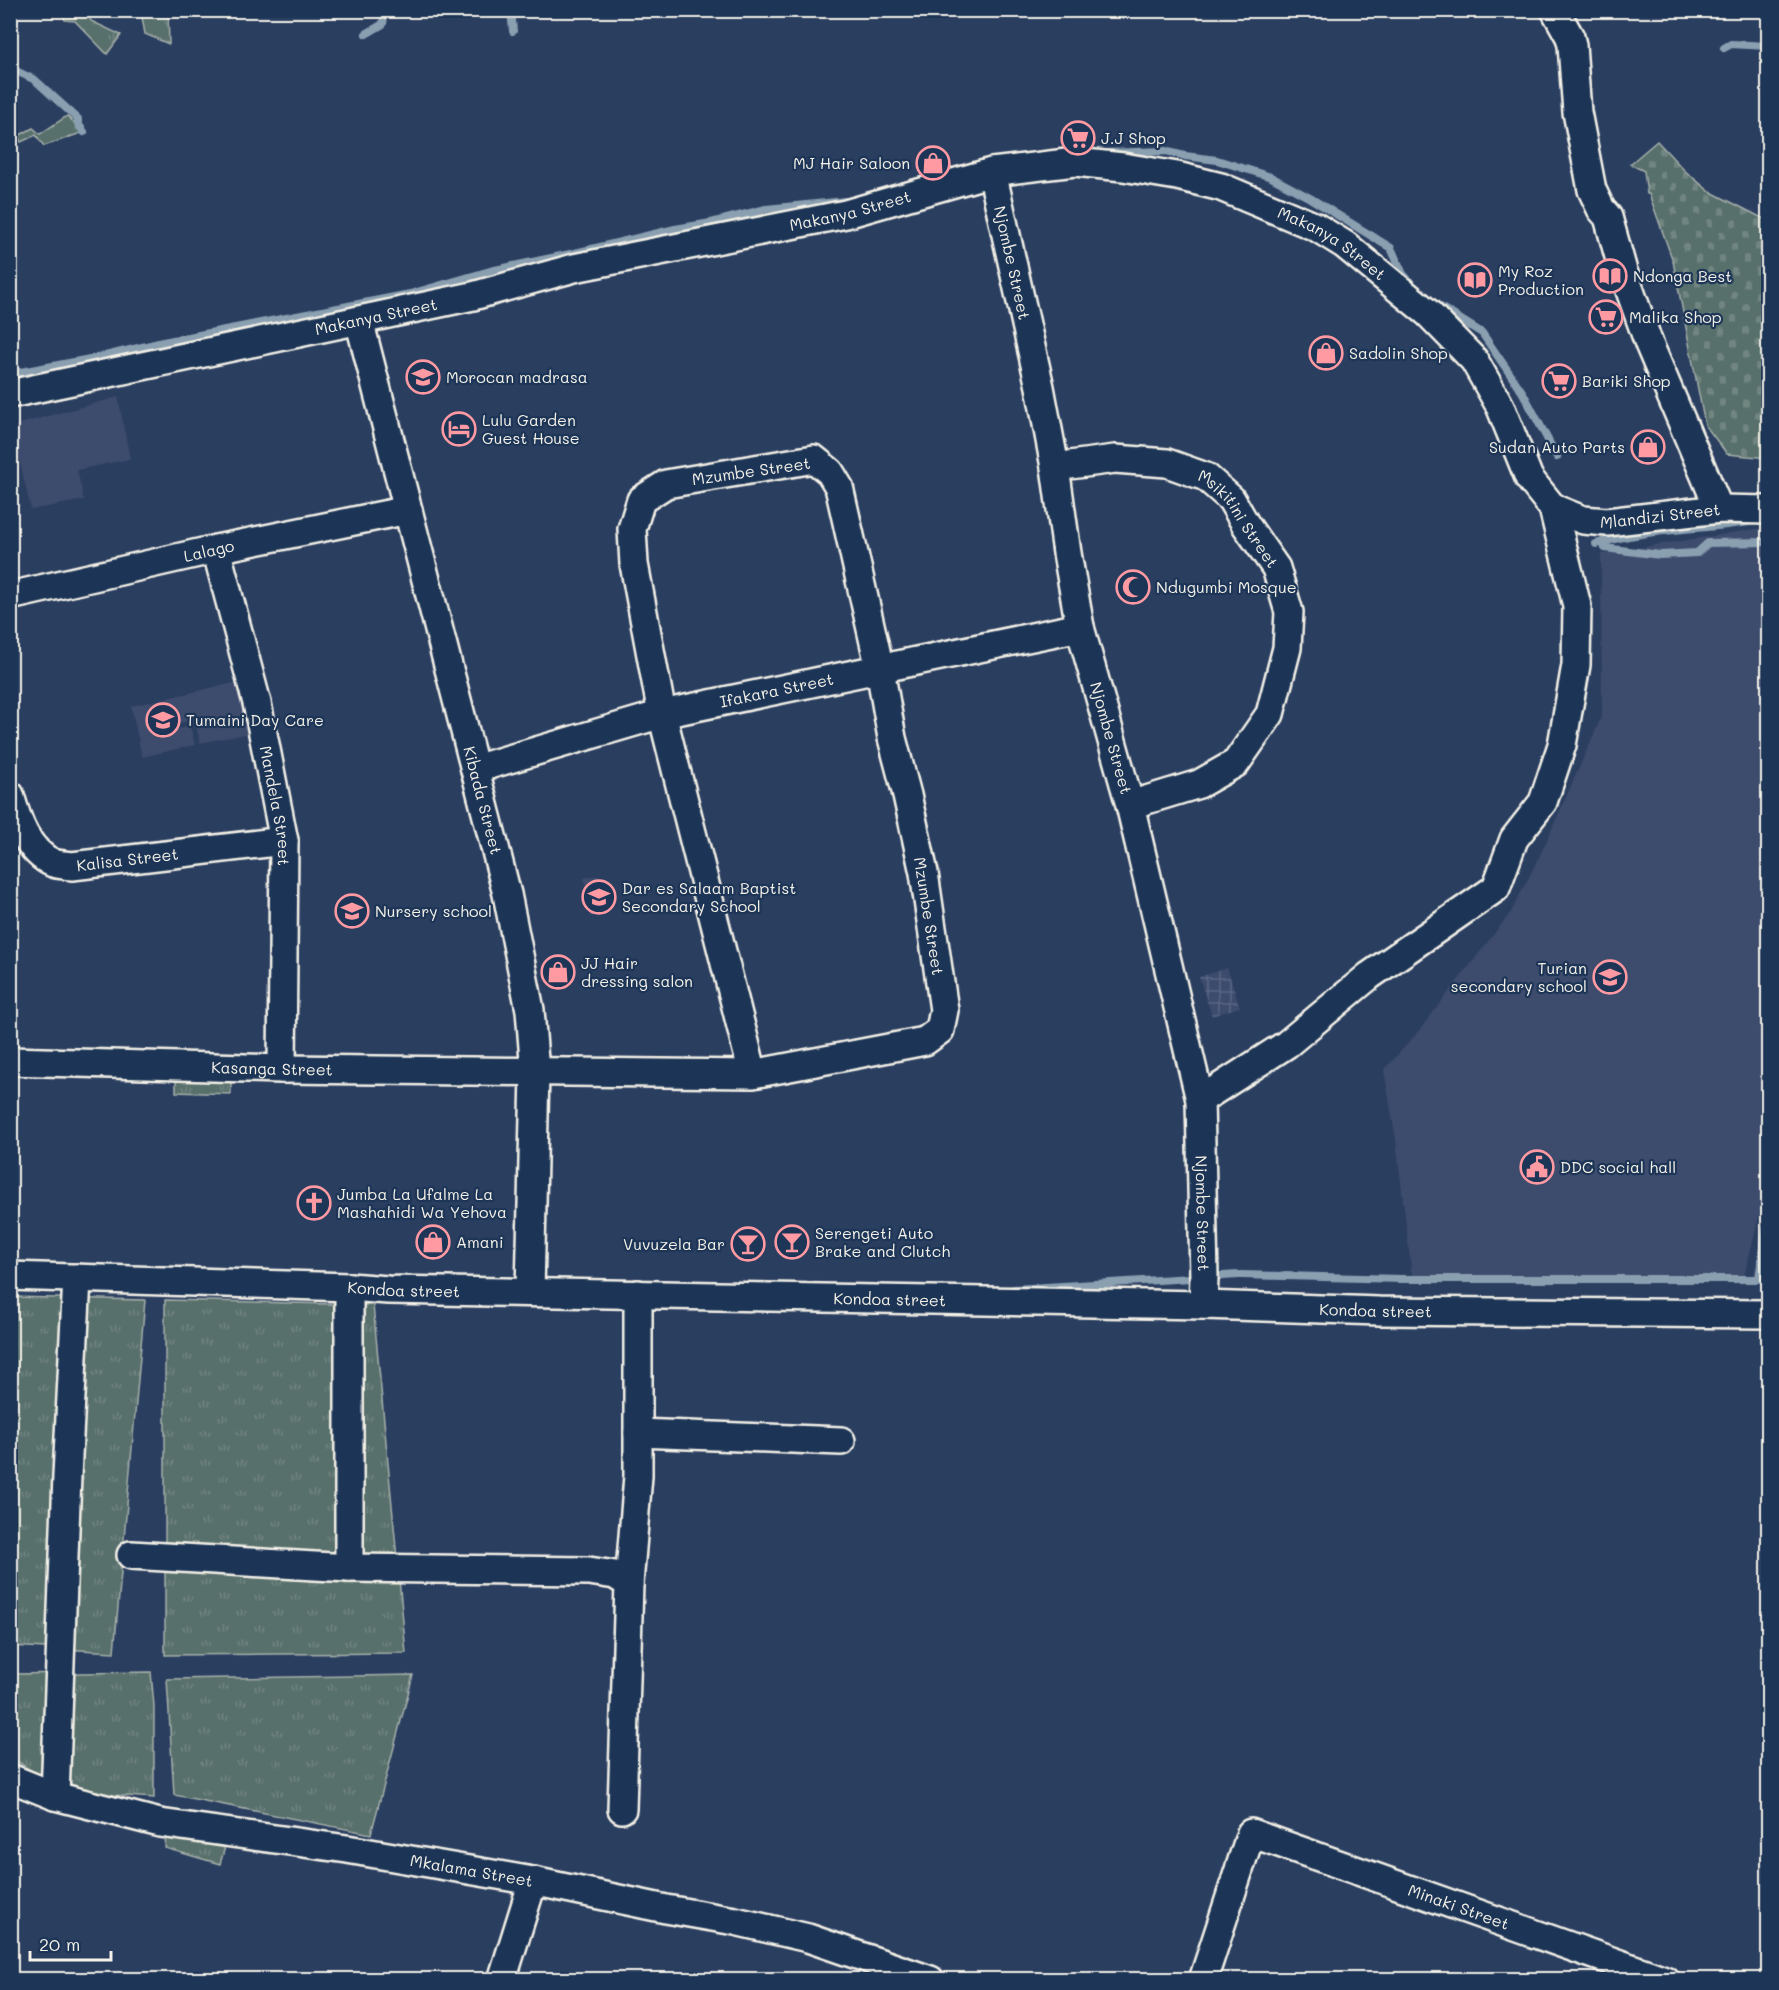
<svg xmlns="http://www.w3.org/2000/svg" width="1779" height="1990" viewBox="0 0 1779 1990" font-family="Mali,sans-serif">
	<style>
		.built { fill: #3e4b6d }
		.industrial { fill: url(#industrial-grid) }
		.grass { fill: url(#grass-tufts); stroke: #a6b0aa; stroke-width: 1.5 }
		.cemetery { fill: url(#cemetery-stones); stroke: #a6b0aa; stroke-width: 1.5 }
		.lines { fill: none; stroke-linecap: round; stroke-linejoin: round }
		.stream { stroke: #8a9fb0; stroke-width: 8 }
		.minor-casing { stroke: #f4f1e8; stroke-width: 32 }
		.minor { stroke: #1d3557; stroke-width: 27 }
		.labels { text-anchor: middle; stroke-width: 4.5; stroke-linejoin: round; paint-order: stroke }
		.poi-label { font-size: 16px; fill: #f4f1e8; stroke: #1d3557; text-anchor: start }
		.street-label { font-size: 16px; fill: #f4f1e8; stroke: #1d3557 }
	</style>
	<defs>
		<pattern id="industrial-grid" width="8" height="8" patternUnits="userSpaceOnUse" patternTransform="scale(1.5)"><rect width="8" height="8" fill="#3e4b6d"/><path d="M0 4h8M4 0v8" fill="none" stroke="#5a6582"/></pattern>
		<pattern id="grass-tufts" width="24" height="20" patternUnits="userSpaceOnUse" patternTransform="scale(1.5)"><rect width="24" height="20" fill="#59706c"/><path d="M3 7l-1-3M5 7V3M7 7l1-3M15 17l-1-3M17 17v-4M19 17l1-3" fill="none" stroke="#718581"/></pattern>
		<pattern id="cemetery-stones" width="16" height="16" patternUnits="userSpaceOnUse" patternTransform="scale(1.5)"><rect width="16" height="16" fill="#59706c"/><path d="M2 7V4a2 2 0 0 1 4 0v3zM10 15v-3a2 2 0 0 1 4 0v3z" fill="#718581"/></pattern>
	</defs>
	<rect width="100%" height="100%" fill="#2a3e60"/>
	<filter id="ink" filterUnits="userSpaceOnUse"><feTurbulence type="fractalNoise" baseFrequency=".0167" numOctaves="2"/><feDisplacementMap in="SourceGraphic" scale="12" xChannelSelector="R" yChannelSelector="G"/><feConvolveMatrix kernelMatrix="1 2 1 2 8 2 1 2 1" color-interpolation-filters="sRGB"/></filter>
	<g filter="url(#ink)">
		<!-- built -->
		<path class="built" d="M 118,397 L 130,459 L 77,470 L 84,500 L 31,510 L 11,424 L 15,425 Z
			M 1768,527 L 1768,1181 L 1744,1277 L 1412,1276 L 1396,1140 L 1384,1070 L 1417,1033 L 1511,912 L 1541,853 L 1602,716 L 1601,554 Z
			M 238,682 L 250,733 L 200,743 L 195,720 L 173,724 L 175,730 L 190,726 L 195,745 L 142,757 L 131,706 Z
			M 600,875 L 608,913 L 590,917 L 588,905 L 595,903 L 593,889 L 586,890 L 584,878 Z
			M 1768,1208 L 1768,1280 L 1753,1280 Z"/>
		<!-- industrial -->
		<path class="industrial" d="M 1227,968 L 1240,1007 L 1212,1016 L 1199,977 Z"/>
		<!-- grass -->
		<path class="grass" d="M 62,11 L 86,11 L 91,21 L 121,35 L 107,54 L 75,21 L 65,20 Z
			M 168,11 L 169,44 L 145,34 L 142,17 Z
			M 67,116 L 84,132 L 44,146 L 36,135 L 21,142 L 18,136 L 33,128 L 40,134 Z
			M 176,1079 L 231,1079 L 231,1094 L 176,1092 Z
			M 10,1297 L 145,1300 L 114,1652 L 11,1646 Z
			M 165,1300 L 373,1305 L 406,1653 L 165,1655 Z
			M 151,1672 L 154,1706 L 154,1798 L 98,1794 L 59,1781 L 47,1780 L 11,1758 L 11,1674 Z
			M 413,1675 L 371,1834 L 174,1795 L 167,1679 Z
			M 166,1835 L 227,1840 L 220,1864 L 165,1848 Z"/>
		<!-- cemetery -->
		<path class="cemetery" d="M 1657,141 L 1684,170 L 1709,191 L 1768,221 L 1768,458 L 1727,454 L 1705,425 L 1673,261 L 1649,194 L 1647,194 L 1644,171 L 1630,164 Z"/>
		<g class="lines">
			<!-- stream -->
			<path class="stream" d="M 511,10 L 513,31
				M 366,34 L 383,24 L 385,10
				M 1724,48 L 1731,44 L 1768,46
				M 10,68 L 35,80 L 78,119 L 78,124 L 84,132
				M 10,113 L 11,115
				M 1106,153 L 1166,151 L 1185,156 L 1217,160 L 1271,177 L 1310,198 L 1391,248 L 1403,274 L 1411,283
				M 1432,302 L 1482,333 L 1523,393 L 1557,457
				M 10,374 L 101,357 L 163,342 L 410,294 L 490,271 L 575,253 L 675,229 L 711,223 L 766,209 L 846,201
				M 1602,542 L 1605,548 L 1660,555 L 1697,553 L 1708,543 L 1768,542
				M 1596,544 C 1647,528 1703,530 1755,521
				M 1242,1275 L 1402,1279 L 1759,1279 L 1768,1215
				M 1014,1289 L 1239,1275"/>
			<!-- minor casing -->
			<g class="minor-casing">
				<g id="minor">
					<path d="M 1555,10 L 1570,37 L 1572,45 L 1577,112 L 1592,190 L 1601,209 L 1608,217 L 1623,271 L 1649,344 L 1719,509"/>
					<path id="s1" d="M 992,172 L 1040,387 L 1055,467 L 1067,553 L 1080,627 L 1130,805 L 1200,1100 L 1204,1277 L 1203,1305"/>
					<path id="s2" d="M 359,320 L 507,894 L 530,1010 L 535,1072 L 530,1292"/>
					<path id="s3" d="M 10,394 L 473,296 L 574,268 L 846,214 L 992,172 L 1075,162 L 1123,167 L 1177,176 L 1221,187 L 1316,227 L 1345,245 L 1428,313 L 1474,360 L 1500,406 L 1529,478 L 1553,508 L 1577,606 L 1576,665 L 1562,745 L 1543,802 L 1514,839 L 1496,888 L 1369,976 L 1287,1044 L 1200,1100"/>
					<path id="s4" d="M 1055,467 L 1115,459 L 1167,463 L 1206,477 L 1231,499 L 1246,525 L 1276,568 L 1289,612 L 1287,648 L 1270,714 L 1236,763 L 1199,784 L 1130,805"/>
					<path id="s5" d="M 1553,508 L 1583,520 L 1607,522 L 1719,509 L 1768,510"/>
					<path id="s6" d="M 216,549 L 257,703 L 284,841 L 282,1069"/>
					<path id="s7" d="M 10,596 L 216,549 L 408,510"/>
					<path id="s8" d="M 475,769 L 662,714 L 1080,627"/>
					<path id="s9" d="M 10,795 C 17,820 27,851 53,863 C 59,865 66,865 72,866 L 284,841"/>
					<path id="s10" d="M 10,1061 L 282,1069 L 753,1074 L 925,1041 L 940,1030 L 944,1010 L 924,873 L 907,795 L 892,738 L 880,669 L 839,487 L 830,472 L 814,459 L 666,484 L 641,500 L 632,529 L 634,564 L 662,714 L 753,1074"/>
					<path id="s11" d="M 10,1276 L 349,1287 L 388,1290 L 1203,1305 L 1379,1311 L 1768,1314"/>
					<path d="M 349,1287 L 349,1568"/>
					<path d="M 638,1433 L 841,1441"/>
					<path d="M 131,1555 L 349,1568 L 589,1571 L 615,1575 L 629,1584 L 622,1809"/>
					<path d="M 629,1584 L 638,1476 L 638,1294"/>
					<path id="s12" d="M 10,1778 L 55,1796 L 160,1823 L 347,1849 L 533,1881 L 666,1909 L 735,1921 L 808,1938 L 930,1980"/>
					<path d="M 55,1796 L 67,1476 L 77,1278"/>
					<path d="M 502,1980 L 533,1881"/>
					<path id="s13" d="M 1203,1980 L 1251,1833 L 1665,1980"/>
				</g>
			</g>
			<!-- minor -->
			<use href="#minor" class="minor"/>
		</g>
	</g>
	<!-- icons -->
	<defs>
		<g id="supermarket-ring" transform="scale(1.725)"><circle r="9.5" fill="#1d3557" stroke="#ff9aa2" stroke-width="1.5"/><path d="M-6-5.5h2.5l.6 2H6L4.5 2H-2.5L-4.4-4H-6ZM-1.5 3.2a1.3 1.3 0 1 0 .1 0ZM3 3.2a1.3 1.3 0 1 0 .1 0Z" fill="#ff9aa2"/></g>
		<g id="shop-ring" transform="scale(1.725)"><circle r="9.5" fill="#1d3557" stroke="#ff9aa2" stroke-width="1.5"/><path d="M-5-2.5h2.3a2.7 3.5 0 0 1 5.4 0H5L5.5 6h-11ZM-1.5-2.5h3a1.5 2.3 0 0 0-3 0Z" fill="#ff9aa2"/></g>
		<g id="library-ring" transform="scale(1.725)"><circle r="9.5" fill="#1d3557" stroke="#ff9aa2" stroke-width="1.5"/><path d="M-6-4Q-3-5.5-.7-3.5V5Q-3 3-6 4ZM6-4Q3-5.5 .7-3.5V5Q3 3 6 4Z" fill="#ff9aa2"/></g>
		<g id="school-ring" transform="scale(1.725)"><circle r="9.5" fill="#1d3557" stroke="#ff9aa2" stroke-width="1.5"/><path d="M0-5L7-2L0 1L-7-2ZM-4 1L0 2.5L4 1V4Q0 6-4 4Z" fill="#ff9aa2"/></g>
		<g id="hotel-ring" transform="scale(1.725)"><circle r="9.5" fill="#1d3557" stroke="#ff9aa2" stroke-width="1.5"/><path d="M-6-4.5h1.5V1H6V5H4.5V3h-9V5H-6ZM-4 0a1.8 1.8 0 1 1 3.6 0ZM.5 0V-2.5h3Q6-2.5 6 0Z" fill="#ff9aa2"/></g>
		<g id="mosque-ring" transform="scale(1.725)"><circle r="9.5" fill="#1d3557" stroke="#ff9aa2" stroke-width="1.5"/><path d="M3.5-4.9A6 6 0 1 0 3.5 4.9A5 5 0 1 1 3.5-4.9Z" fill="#ff9aa2"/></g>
		<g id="civic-ring" transform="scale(1.725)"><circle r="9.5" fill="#1d3557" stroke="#ff9aa2" stroke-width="1.5"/><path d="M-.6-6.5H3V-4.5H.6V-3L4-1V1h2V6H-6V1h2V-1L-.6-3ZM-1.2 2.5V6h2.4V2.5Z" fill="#ff9aa2"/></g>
		<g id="church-ring" transform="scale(1.725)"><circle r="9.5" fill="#1d3557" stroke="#ff9aa2" stroke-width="1.5"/><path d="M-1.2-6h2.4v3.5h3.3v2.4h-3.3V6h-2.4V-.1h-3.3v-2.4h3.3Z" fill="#ff9aa2"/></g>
		<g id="bar-ring" transform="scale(1.725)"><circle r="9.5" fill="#1d3557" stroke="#ff9aa2" stroke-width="1.5"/><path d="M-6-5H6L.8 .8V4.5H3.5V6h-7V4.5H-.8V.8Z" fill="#ff9aa2"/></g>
	</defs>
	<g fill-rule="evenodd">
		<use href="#supermarket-ring" x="1078" y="138"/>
		<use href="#shop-ring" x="933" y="163"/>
		<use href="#library-ring" x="1610" y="276"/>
		<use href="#library-ring" x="1475" y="280"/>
		<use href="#supermarket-ring" x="1606" y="317"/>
		<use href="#shop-ring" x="1326" y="353"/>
		<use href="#school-ring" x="423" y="377"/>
		<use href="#supermarket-ring" x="1559" y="381"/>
		<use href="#hotel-ring" x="459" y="429"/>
		<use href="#shop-ring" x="1648" y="447"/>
		<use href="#mosque-ring" x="1133" y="587"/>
		<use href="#school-ring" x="163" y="720"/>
		<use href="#school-ring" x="599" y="897"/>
		<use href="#school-ring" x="352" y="911"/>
		<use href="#shop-ring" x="558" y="972"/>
		<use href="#school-ring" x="1610" y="977"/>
		<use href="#civic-ring" x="1537" y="1167"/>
		<use href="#church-ring" x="314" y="1203"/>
		<use href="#shop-ring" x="433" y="1242"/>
		<use href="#bar-ring" x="792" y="1242"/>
		<use href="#bar-ring" x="748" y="1244"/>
	</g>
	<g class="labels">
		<!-- poi labels -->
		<g class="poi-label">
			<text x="1101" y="144">J.J Shop</text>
			<text x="910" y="169" text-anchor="end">MJ Hair Saloon</text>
			<text x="1498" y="277">My Roz<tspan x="1498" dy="18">Production</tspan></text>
			<text x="1633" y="282">Ndonga Best</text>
			<text x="1629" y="323">Malika Shop</text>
			<text x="1349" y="359">Sadolin Shop</text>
			<text x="446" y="383">Morocan madrasa</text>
			<text x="1582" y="387">Bariki Shop</text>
			<text x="482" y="426">Lulu Garden<tspan x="482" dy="18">Guest House</tspan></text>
			<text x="1625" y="453" text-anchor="end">Sudan Auto Parts</text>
			<text x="1156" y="593">Ndugumbi Mosque</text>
			<text x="186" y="726">Tumaini Day Care</text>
			<text x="622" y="894">Dar es Salaam Baptist<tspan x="622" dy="18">Secondary School</tspan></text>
			<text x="375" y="917">Nursery school</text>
			<text x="581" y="969">JJ Hair<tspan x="581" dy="18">dressing salon</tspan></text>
			<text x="1587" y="974" text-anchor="end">Turian<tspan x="1587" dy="18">secondary school</tspan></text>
			<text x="1560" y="1173">DDC social hall</text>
			<text x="337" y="1200">Jumba La Ufalme La<tspan x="337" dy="18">Mashahidi Wa Yehova</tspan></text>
			<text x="815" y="1239">Serengeti Auto<tspan x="815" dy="18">Brake and Clutch</tspan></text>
			<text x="456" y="1248">Amani</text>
			<text x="725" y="1250" text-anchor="end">Vuvuzela Bar</text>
		</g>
		<!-- street labels -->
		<g class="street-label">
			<text dy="6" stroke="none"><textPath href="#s3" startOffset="860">Makanya Street</textPath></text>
			<text dy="6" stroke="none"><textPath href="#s3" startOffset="1364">Makanya Street</textPath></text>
			<text dy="6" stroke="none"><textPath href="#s1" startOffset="93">Njombe Street</textPath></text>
			<text dy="6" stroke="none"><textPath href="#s3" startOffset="374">Makanya Street</textPath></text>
			<text transform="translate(751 471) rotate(-8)" y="6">Mzumbe Street</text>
			<text dy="6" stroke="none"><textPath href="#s5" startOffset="110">Mlandizi Street</textPath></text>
			<text dy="6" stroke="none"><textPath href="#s4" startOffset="207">Msikitini Street</textPath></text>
			<text dy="6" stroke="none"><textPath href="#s7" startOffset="204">Lalago</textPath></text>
			<text dy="6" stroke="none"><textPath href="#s8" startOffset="312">Ifakara Street</textPath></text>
			<text dy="6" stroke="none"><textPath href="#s1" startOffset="579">Njombe Street</textPath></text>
			<text dy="6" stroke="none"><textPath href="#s2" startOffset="496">Kibada Street</textPath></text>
			<text dy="6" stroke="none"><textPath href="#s6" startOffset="264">Mandela Street</textPath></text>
			<text dy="6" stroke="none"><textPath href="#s9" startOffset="158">Kalisa Street</textPath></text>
			<text transform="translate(929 916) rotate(81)" y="6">Mzumbe Street</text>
			<text dy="6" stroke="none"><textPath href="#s10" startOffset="262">Kasanga Street</textPath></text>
			<text dy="6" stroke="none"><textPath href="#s1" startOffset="1065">Njombe Street</textPath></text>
			<text dy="6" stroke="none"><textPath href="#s11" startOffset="394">Kondoa street</textPath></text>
			<text dy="6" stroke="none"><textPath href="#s11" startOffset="880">Kondoa street</textPath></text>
			<text dy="6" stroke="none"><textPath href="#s11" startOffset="1366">Kondoa street</textPath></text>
			<text dy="6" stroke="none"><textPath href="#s12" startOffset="472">Mkalama Street</textPath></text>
			<text dy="6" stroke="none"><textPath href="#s13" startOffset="375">Minaki Street</textPath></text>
		</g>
	</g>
	<!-- margin -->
	<rect width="1779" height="1990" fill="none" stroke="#1d3557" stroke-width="36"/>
	<rect x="18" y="18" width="1743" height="1954" fill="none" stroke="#f4f1e8" stroke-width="2" filter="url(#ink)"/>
	<!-- scale -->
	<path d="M30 1951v9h81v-9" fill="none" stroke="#f4f1e8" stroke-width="3"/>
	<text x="39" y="1951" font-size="18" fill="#f4f1e8" stroke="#1d3557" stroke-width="4.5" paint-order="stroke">20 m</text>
</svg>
